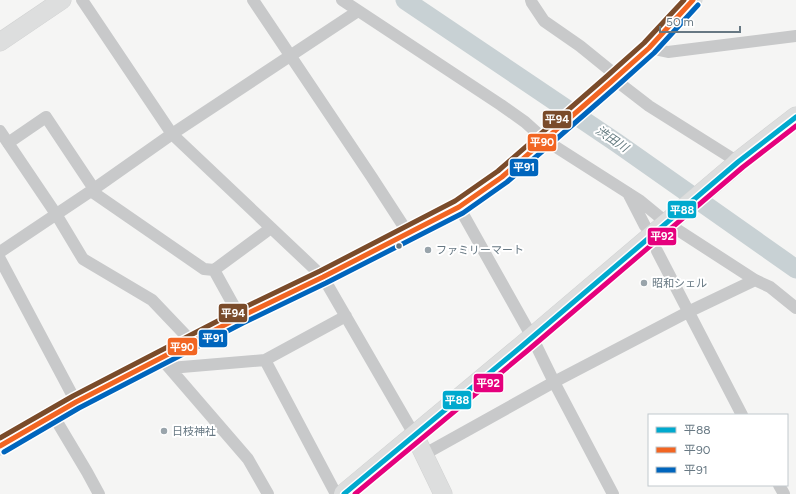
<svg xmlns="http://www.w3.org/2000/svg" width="796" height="494" viewBox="0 0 796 494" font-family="Figtree,'Noto Sans JP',sans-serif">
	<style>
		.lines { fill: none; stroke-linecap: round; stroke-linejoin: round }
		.river { stroke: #c8d1d4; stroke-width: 19 }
		.secondary-casing { stroke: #d1d2d2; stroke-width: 19 }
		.primary-casing { stroke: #d1d2d2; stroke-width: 21 }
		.street { stroke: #c8c9ca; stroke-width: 12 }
		.secondary { stroke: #dddede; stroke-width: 18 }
		.primary { stroke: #dddede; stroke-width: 20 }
		.bus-1-casing { stroke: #fff; stroke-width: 8 }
		.bus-2-casing { stroke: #fff; stroke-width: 8 }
		.bus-3-casing { stroke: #fff; stroke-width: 8 }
		.bus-4-casing { stroke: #fff; stroke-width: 8 }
		.bus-5-casing { stroke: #fff; stroke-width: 8 }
		.bus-1 { stroke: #00a9ce; stroke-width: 5 }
		.bus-2 { stroke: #f26522; stroke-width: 5 }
		.bus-3 { stroke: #0065bd; stroke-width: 5 }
		.bus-4 { stroke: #7a4b2a; stroke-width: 5 }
		.bus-5 { stroke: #e5007d; stroke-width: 5 }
		.bus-dot { fill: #677883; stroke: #fff; stroke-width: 1.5 }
		.poi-dot { fill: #99a4ab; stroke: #fff; stroke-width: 1.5 }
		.labels { text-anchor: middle; stroke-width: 4; stroke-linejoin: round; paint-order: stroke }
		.poi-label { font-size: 11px; fill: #677883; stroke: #fff; text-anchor: start }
		.water-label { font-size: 12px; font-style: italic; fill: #637a7f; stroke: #fff }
		.line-badge { stroke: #fff; stroke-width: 1.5 }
		.badge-label { font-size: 11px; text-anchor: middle; font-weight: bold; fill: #fff }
	</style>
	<rect width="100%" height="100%" fill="#f5f5f4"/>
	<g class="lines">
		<!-- river -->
		<path class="river" d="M 405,0 L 617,143 L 796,269"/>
		<!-- secondary casing -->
		<g class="secondary-casing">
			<path id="secondary" d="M 0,42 L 62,0
				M 415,436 L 443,494
				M 0,446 L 76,402 L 162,358 L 240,317 L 323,277 L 459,207 L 502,177 L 611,82 L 649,48 L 693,0"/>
		</g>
		<!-- primary casing -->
		<g class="primary-casing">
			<path id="primary" d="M 344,494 L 522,346 L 733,167 L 738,162 L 796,117"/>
		</g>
		<!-- street -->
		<path class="street" d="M 82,0 L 172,134 L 323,277 L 415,436
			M 253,0 L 371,176 L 408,233
			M 342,0 L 501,105 L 525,122 L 545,140 L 639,200 L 667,223 L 755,280 L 770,287 L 796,308
			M 531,0 L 532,3 L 544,21 L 580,46 L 617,76
			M 649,48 L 668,52 L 796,36
			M 614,79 L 649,106 L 738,162
			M 0,131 L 56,214 L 83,259 L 152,300 L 192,342
			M 8,143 L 46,117 L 94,189
			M 91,191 L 204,269 L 214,270 L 271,228
			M 628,193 L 645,226
			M 459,207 L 532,337 L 554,382 L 613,494
			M 657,251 L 742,415
			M 0,252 L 91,191 L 172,134 L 358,11
			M 0,259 L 76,402
			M 214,270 L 240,317
			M 265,360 L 336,494
			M 166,364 L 248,459 L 268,494
			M 170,368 L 265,360 L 346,316
			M 53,415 L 87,472 L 99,494
			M 423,455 L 554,382 L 688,312 L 755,280
			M 779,485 L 784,494"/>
		<!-- secondary -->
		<use href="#secondary" class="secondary"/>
		<!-- primary -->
		<use href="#primary" class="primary"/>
		<!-- bus-1 casing -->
		<g class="bus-1-casing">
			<path id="bus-1" d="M 344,494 L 522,346 L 738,162 L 796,117"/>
		</g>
		<!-- bus-2 casing -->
		<g class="bus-2-casing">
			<path id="bus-2" d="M 0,446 L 76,402 L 240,317 L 323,277 L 459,207 L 502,177 L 611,82 L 649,48 L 693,0"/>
		</g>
		<!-- bus-3 casing -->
		<g class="bus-3-casing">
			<path id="bus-3" d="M 4,452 L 79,408 L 243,323 L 326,283 L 463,213 L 507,182 L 616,87 L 654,53 L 698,5"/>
		</g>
		<!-- bus-4 casing -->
		<g class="bus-4-casing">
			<path id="bus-4" d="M 0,438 L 73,396 L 237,311 L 320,271 L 455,201 L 498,171 L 606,77 L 644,43 L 684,0"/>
		</g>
		<!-- bus-5 casing -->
		<g class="bus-5-casing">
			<path id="bus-5" d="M 355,494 L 527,351 L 743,167 L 796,126"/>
		</g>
		<!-- bus-1 -->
		<use href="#bus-1" class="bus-1"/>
		<!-- bus-2 -->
		<use href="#bus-2" class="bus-2"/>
		<!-- bus-3 -->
		<use href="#bus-3" class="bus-3"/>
		<!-- bus-4 -->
		<use href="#bus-4" class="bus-4"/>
		<!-- bus-5 -->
		<use href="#bus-5" class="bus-5"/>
	</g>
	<!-- markers -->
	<circle class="bus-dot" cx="399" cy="246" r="3.5"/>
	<g class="poi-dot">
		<circle cx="428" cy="250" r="4"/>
		<circle cx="644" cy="283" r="4"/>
		<circle cx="164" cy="431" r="4"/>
	</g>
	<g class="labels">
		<!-- poi labels -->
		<g class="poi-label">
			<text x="436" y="254">ファミリーマート</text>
			<text x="652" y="287">昭和シェル</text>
			<text x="172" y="435">日枝神社</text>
		</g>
		<!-- water labels -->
		<g class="water-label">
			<text transform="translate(612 139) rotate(34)" y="4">渋田川</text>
		</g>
	</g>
	<g class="line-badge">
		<rect x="542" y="110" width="30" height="19" rx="4" fill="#7a4b2a"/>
		<rect x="527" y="133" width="30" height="19" rx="4" fill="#f26522"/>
		<rect x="509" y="158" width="30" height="19" rx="4" fill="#0065bd"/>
		<rect x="667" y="200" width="30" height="19" rx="4" fill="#00a9ce"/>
		<rect x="647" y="227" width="30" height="19" rx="4" fill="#e5007d"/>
		<rect x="218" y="303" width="30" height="20" rx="4" fill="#7a4b2a"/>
		<rect x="198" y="329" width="30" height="19" rx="4" fill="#0065bd"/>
		<rect x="167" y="337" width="31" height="19" rx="4" fill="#f26522"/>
		<rect x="473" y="373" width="31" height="20" rx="4" fill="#e5007d"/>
		<rect x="442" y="390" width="30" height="20" rx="4" fill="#00a9ce"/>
	</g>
	<g class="badge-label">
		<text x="557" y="123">平94</text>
		<text x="542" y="146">平90</text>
		<text x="524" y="171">平91</text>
		<text x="682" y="214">平88</text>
		<text x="662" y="240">平92</text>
		<text x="233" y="317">平94</text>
		<text x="213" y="342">平91</text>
		<text x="182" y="351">平90</text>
		<text x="488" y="387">平92</text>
		<text x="457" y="404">平88</text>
	</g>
	<!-- legend -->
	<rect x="648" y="414" width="140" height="72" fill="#ffffff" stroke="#c2c9cd"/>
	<rect x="656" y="427" width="20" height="6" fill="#00a9ce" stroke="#c2c9cd"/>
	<text x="684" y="434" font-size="12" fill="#677883">平88</text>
	<rect x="656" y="447" width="20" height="6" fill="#f26522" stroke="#c2c9cd"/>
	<text x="684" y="454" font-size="12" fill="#677883">平90</text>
	<rect x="656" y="467" width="20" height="6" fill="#0065bd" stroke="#c2c9cd"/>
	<text x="684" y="474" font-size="12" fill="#677883">平91</text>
	<!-- scale -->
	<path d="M660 26v6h80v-6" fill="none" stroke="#677883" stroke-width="2"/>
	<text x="666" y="26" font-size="12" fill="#677883" stroke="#ffffff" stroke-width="3" paint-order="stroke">50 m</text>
</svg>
